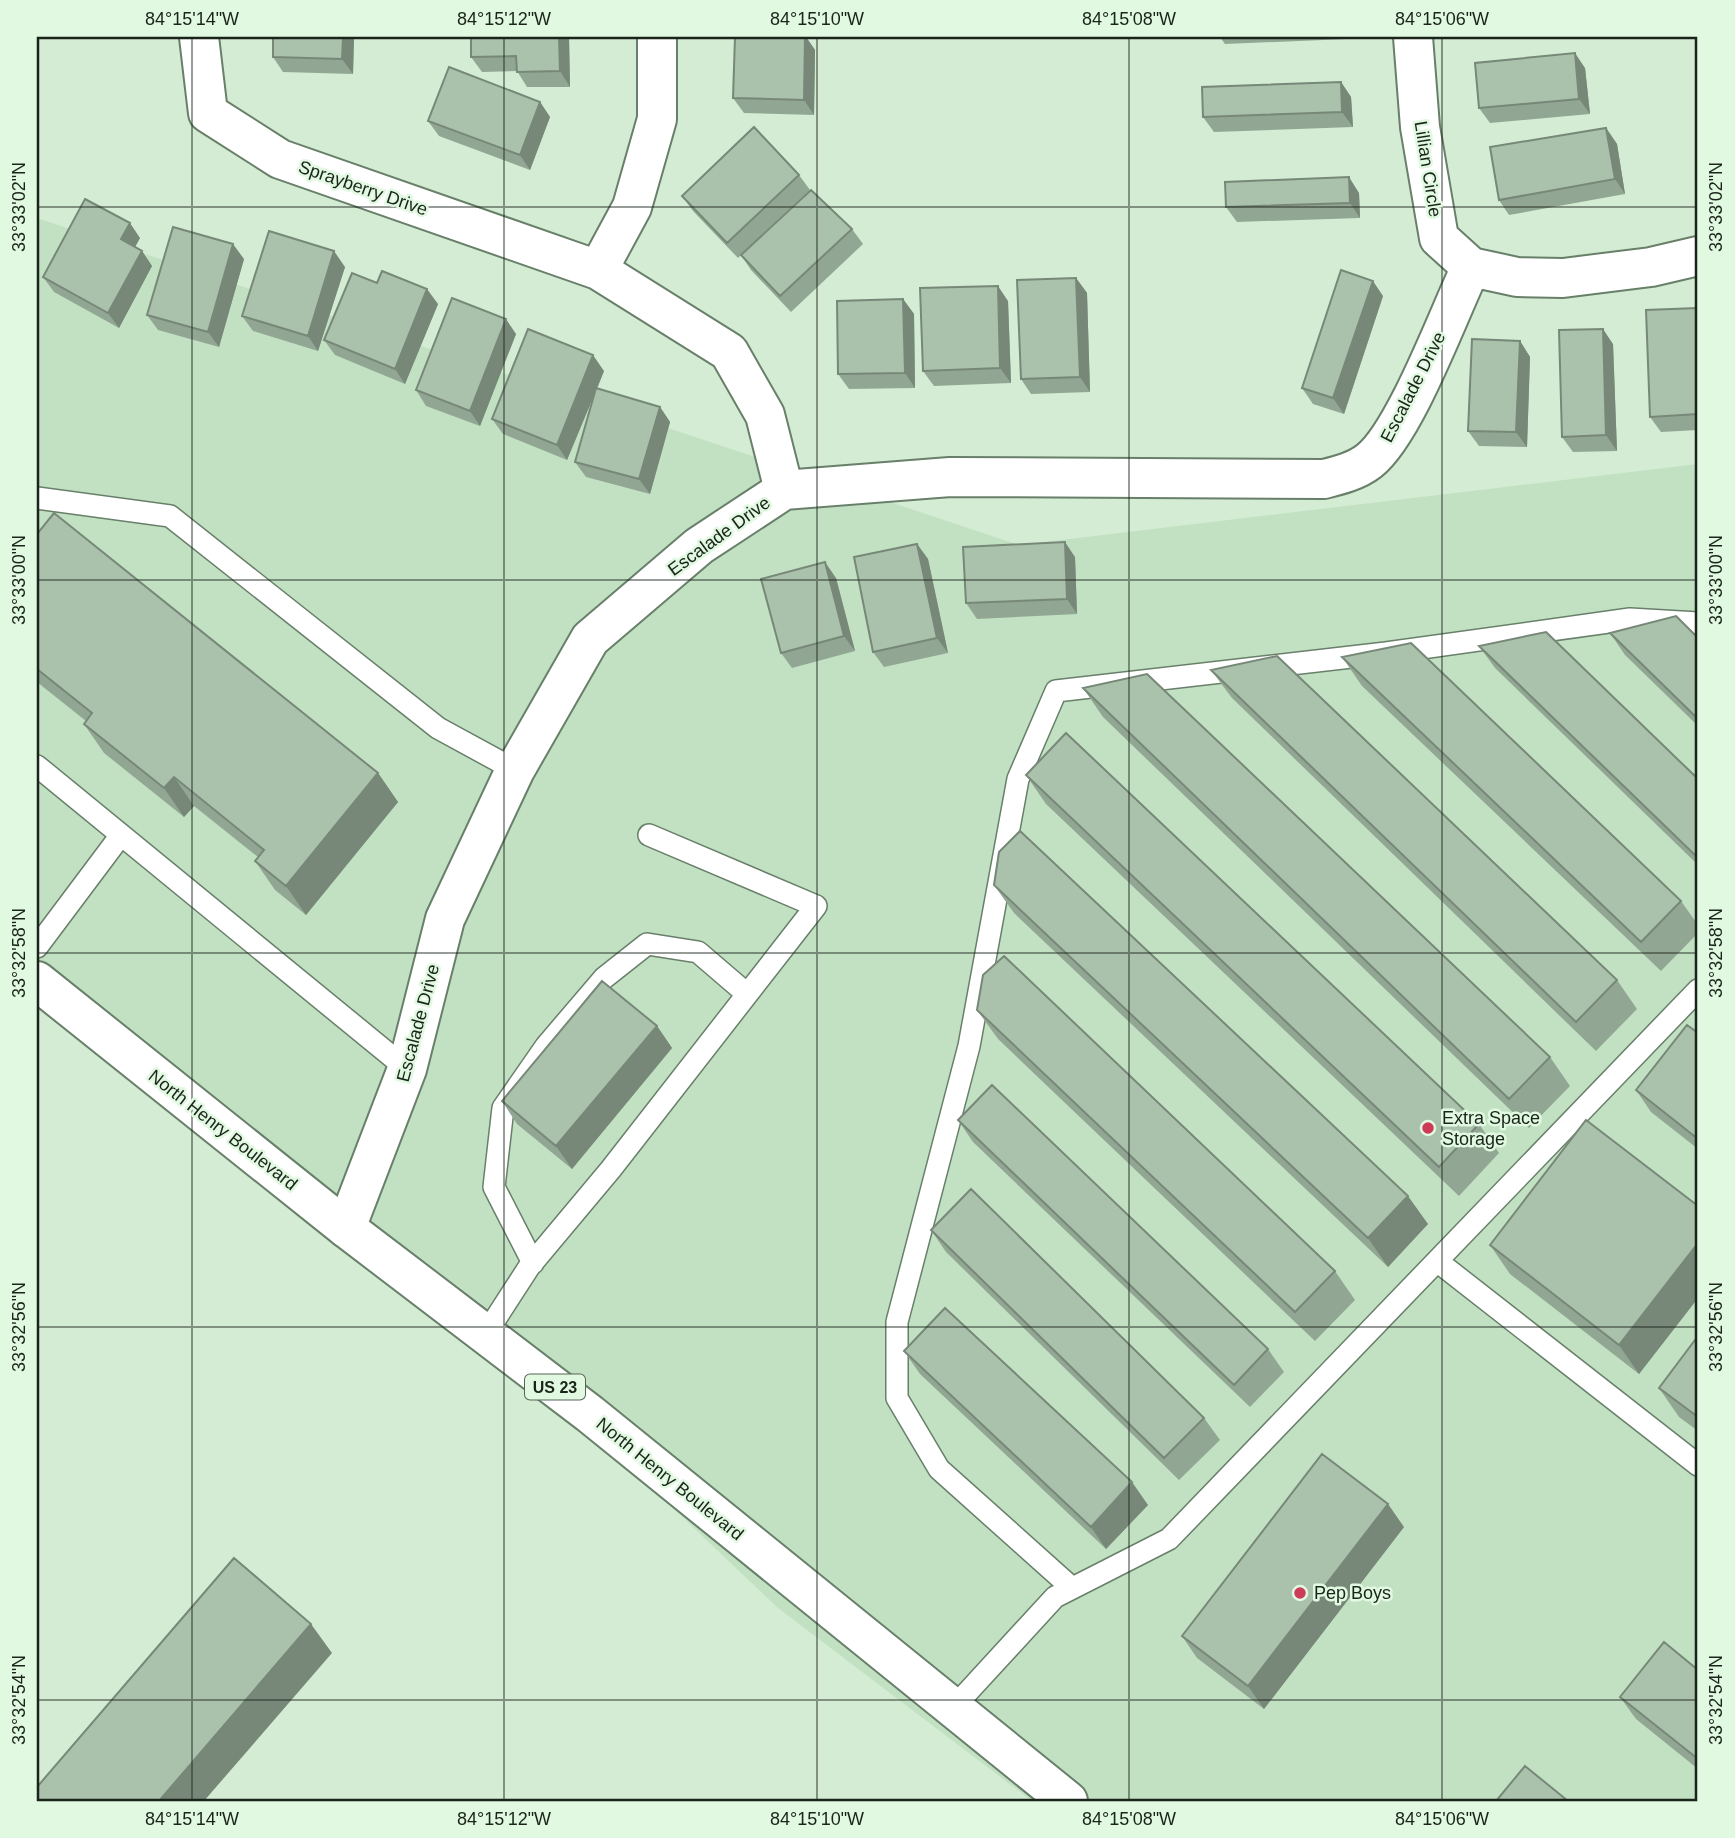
<svg xmlns="http://www.w3.org/2000/svg" width="1735" height="1838" viewBox="0 0 1735 1838" font-family="Arial,sans-serif">
	<style>
		.built { fill: #c2e1c3 }
		.lines { fill: none; stroke-linecap: round; stroke-linejoin: round }
		.service-casing { stroke: #687f69; stroke-width: 24 }
		.minor-casing { stroke: #687f69; stroke-width: 42 }
		.trunk-casing { stroke: #687f69; stroke-width: 42 }
		.service { stroke: #fff; stroke-width: 21 }
		.minor { stroke: #fff; stroke-width: 38 }
		.trunk { stroke: #fff; stroke-width: 38 }
		.wall { fill: #92a793 }
		.shaded-wall { fill: #778878 }
		.building { fill: #aac2ab; stroke: #778878; stroke-width: 2 }
		.ticks { fill: none; stroke: #1b241b; stroke-width: 2; stroke-opacity: 0.45 }
		.poi-dot { fill: #cc3c59; stroke: #e0f9e0; stroke-width: 2.5 }
		.labels { text-anchor: middle; stroke-width: 5; stroke-linejoin: round; paint-order: stroke }
		.shield { fill: #e0f9e0; stroke: #566456; stroke-width: 2 }
		.shield-label { font-size: 16px; font-weight: bold; fill: #1b241b }
		.street-label { font-size: 18px; fill: #1b241b; stroke: #e0f9e0 }
		.poi-label { font-size: 18px; fill: #1b241b; stroke: #e0f9e0; text-anchor: start }
		.neatline { fill: none; stroke: #1b241b; stroke-width: 2.5 }
		.ticks-label { font-size: 18px; text-anchor: middle; fill: #1b241b }
	</style>
	<rect width="100%" height="100%" fill="#d3ecd3"/>
	<!-- built -->
	<path class="built" d="M 37,218 L 1019,545 L 1698,464 L 1698,1801 L 1032,1801 L 778,1608 L 461,1306 L 37,1003 Z"/>
	<g class="lines">
		<!-- service casing -->
		<g class="service-casing">
			<path id="service" d="M 37,498 L 170,516 L 438,728 L 515,770
				M 37,766 L 407,1069
				M 37,947 L 121,835
				M 1437,1261 L 1698,1465
				M 533,1263 L 494,1187 L 503,1108 L 546,1046 L 604,978 L 647,944 L 698,952 L 747,994
				M 485,1335 L 529,1267 L 611,1169 L 816,906 L 649,835
				M 1072,1588 L 939,1469 L 897,1398 L 897,1322 L 969,1046 L 1018,779 L 1056,691 L 1386,653 L 1630,619 L 1698,623
				M 953,1708 L 1055,1597 L 1169,1539 L 1698,990"/>
		</g>
		<!-- minor casing -->
		<g class="minor-casing">
			<path id="minor" d="M 199,37 L 208,113 L 280,159 L 598,270 L 729,352 L 765,415 L 784,490
				M 1413,37 L 1420,127 L 1439,238 L 1471,267 L 1517,277 L 1563,278 L 1651,267 L 1698,256
				M 598,270 L 632,207 L 657,119 L 657,37
				M 346,1228 L 407,1069 L 445,919 L 515,770 L 590,639 L 699,546 L 784,490 L 950,477 L 1324,479 C 1340,475 1356,471 1369,461 C 1405,433 1449,313 1471,267"/>
		</g>
		<!-- trunk casing -->
		<g class="trunk-casing">
			<path id="trunk" d="M 37,981 L 346,1228 L 590,1414 L 1068,1801"/>
		</g>
		<!-- service -->
		<use href="#service" class="service"/>
		<!-- minor -->
		<use href="#minor" class="minor"/>
		<!-- trunk -->
		<use href="#trunk" class="trunk"/>
	</g>
	<!-- wall -->
	<path class="wall" d="M 354,37 L 353,74 L 283,72 L 273,57 Z
		M 471,37 L 569,37 L 570,87 L 527,87 L 517,71 L 482,72 L 471,57 Z
		M 735,37 L 806,37 L 815,50 L 814,115 L 744,113 L 733,98 Z
		M 1220,37 L 1347,37 L 1347,39 L 1225,44 Z
		M 1585,68 L 1590,114 L 1490,123 L 1479,108 Z
		M 1341,82 L 1351,97 L 1353,127 L 1214,132 L 1203,117 Z
		M 540,102 L 550,117 L 530,170 L 439,136 L 428,121 Z
		M 1606,128 L 1617,144 L 1625,194 L 1509,215 L 1499,200 Z
		M 799,175 L 810,190 L 760,237 L 852,229 L 863,244 L 791,312 L 751,270 L 741,255 L 738,258 L 693,211 L 682,196 Z
		M 1359,193 L 1360,218 L 1237,222 L 1226,207 Z
		M 140,238 L 135,247 L 142,251 L 152,266 L 119,328 L 54,292 L 43,277 Z
		M 244,259 L 219,347 L 158,330 L 147,315 Z
		M 345,267 L 318,351 L 253,331 L 242,316 Z
		M 1076,278 L 1087,293 L 1090,392 L 1031,394 L 1021,379 Z
		M 377,283 L 438,304 L 405,384 L 335,355 L 324,340 Z
		M 1383,296 L 1344,414 L 1313,404 L 1302,388 Z
		M 903,299 L 914,314 L 915,388 L 849,389 L 838,374 Z
		M 1008,301 L 1011,383 L 934,386 L 923,371 Z
		M 1697,308 L 1698,310 L 1698,430 L 1661,432 L 1650,417 Z
		M 516,334 L 480,426 L 426,406 L 416,390 Z
		M 1520,341 L 1530,357 L 1527,447 L 1479,446 L 1468,431 Z
		M 1613,344 L 1617,451 L 1573,452 L 1562,437 Z
		M 604,371 L 597,389 L 660,407 L 670,422 L 650,494 L 586,477 L 575,462 L 595,393 L 567,460 L 503,434 L 492,419 Z
		M 37,534 L 378,773 L 398,802 L 306,915 L 275,890 L 255,861 L 258,857 L 194,806 L 184,817 L 104,753 L 84,724 L 86,721 L 37,682 Z
		M 917,544 L 928,559 L 948,653 L 884,667 L 873,652 Z
		M 1075,557 L 1077,614 L 977,619 L 966,603 Z
		M 836,578 L 855,651 L 792,668 L 781,653 Z
		M 1610,633 L 1698,638 L 1698,726 L 1625,655 Z
		M 1479,646 L 1698,779 L 1698,865 L 1495,668 Z
		M 1342,657 L 1681,901 L 1698,925 L 1698,933 L 1661,971 L 1362,686 Z
		M 1211,670 L 1617,980 L 1637,1009 L 1596,1051 L 1232,698 Z
		M 1083,688 L 1550,1057 L 1570,1086 L 1529,1128 L 1103,717 Z
		M 1026,775 L 1479,1124 L 1499,1153 L 1459,1196 L 1046,804 Z
		M 994,885 L 1428,1224 L 1388,1267 L 1014,913 Z
		M 977,1010 L 1335,1271 L 1355,1300 L 1315,1341 L 998,1039 Z
		M 657,1026 L 672,1048 L 572,1169 L 517,1124 L 502,1101 Z
		M 1698,1033 L 1698,1149 L 1651,1112 L 1636,1090 Z
		M 958,1120 L 1268,1349 L 1284,1372 L 1250,1407 L 973,1142 Z
		M 1698,1206 L 1698,1298 L 1639,1374 L 1510,1274 L 1490,1245 Z
		M 931,1230 L 1204,1418 L 1220,1440 L 1179,1480 L 946,1252 Z
		M 1698,1336 L 1698,1431 L 1679,1417 L 1659,1388 Z
		M 904,1351 L 1148,1505 L 1106,1549 L 920,1374 Z
		M 1404,1527 L 1264,1709 L 1197,1658 L 1182,1636 Z
		M 1698,1670 L 1698,1769 L 1636,1719 L 1620,1697 Z"/>
	<!-- shaded-wall -->
	<path class="shaded-wall" d="M 343,37 L 354,37 L 353,74 L 342,59 Z
		M 559,37 L 569,37 L 570,87 L 560,71 Z
		M 805,37 L 806,37 L 815,50 L 814,115 L 804,100 Z
		M 1575,53 L 1585,68 L 1590,114 L 1579,99 Z
		M 1341,82 L 1351,97 L 1353,127 L 1342,112 Z
		M 540,102 L 550,117 L 530,170 L 520,155 Z
		M 1606,128 L 1617,144 L 1625,194 L 1615,179 Z
		M 1349,177 L 1359,193 L 1360,218 L 1350,203 Z
		M 130,223 L 140,238 L 131,254 L 121,239 Z
		M 233,244 L 244,259 L 219,347 L 208,332 Z
		M 142,251 L 152,266 L 119,328 L 108,313 Z
		M 334,251 L 345,267 L 318,351 L 308,336 Z
		M 1076,278 L 1087,293 L 1090,392 L 1080,377 Z
		M 1373,281 L 1383,296 L 1344,414 L 1333,398 Z
		M 998,286 L 1008,301 L 1011,383 L 1000,368 Z
		M 427,289 L 438,304 L 405,384 L 395,369 Z
		M 903,299 L 914,314 L 915,388 L 905,373 Z
		M 506,319 L 516,334 L 480,426 L 470,411 Z
		M 1603,329 L 1613,344 L 1617,451 L 1606,435 Z
		M 1520,341 L 1530,357 L 1527,447 L 1516,432 Z
		M 593,355 L 604,371 L 567,460 L 557,445 Z
		M 660,407 L 670,422 L 650,494 L 639,479 Z
		M 1065,542 L 1075,557 L 1077,614 L 1067,599 Z
		M 917,544 L 928,559 L 948,653 L 937,638 Z
		M 825,562 L 836,578 L 855,651 L 844,636 Z
		M 378,773 L 398,802 L 306,915 L 286,886 Z
		M 174,777 L 194,806 L 184,817 L 164,788 Z
		M 657,1026 L 672,1048 L 572,1169 L 556,1146 Z
		M 1408,1196 L 1428,1224 L 1388,1267 L 1368,1238 Z
		M 1698,1243 L 1698,1298 L 1639,1374 L 1619,1345 Z
		M 1132,1482 L 1148,1505 L 1106,1549 L 1091,1527 Z
		M 1388,1504 L 1404,1527 L 1264,1709 L 1248,1686 Z
		M 311,1624 L 332,1653 L 204,1801 L 159,1801 Z"/>
	<!-- building -->
	<path class="building" d="M 273,37 L 343,37 L 342,59 L 273,57 Z
		M 471,37 L 559,37 L 560,71 L 517,72 L 516,56 L 471,57 Z
		M 735,37 L 805,37 L 804,100 L 733,98 Z
		M 1575,53 L 1579,99 L 1479,108 L 1475,63 Z
		M 449,67 L 540,102 L 520,155 L 428,121 Z
		M 1341,82 L 1342,112 L 1203,117 L 1202,87 Z
		M 1698,95 L 1698,136 L 1697,136 Z
		M 754,127 L 799,175 L 727,243 L 682,196 Z
		M 1606,128 L 1615,179 L 1499,200 L 1490,147 Z
		M 1349,177 L 1350,203 L 1226,207 L 1225,182 Z
		M 811,190 L 852,229 L 780,296 L 741,255 Z
		M 85,199 L 130,223 L 121,239 L 142,251 L 108,313 L 43,277 Z
		M 173,227 L 233,244 L 208,332 L 147,315 Z
		M 269,231 L 334,251 L 308,336 L 242,316 Z
		M 1341,270 L 1373,281 L 1333,398 L 1302,388 Z
		M 382,271 L 427,289 L 395,369 L 324,340 L 352,273 L 377,283 Z
		M 1076,278 L 1080,377 L 1021,379 L 1017,280 Z
		M 998,286 L 1000,368 L 923,371 L 920,288 Z
		M 452,298 L 506,319 L 470,411 L 416,390 Z
		M 903,299 L 905,373 L 838,374 L 837,301 Z
		M 1697,308 L 1698,338 L 1698,414 L 1650,417 L 1646,310 Z
		M 528,329 L 593,355 L 557,445 L 492,419 Z
		M 1603,329 L 1606,435 L 1562,437 L 1559,330 Z
		M 1472,339 L 1520,341 L 1516,432 L 1468,431 Z
		M 596,388 L 660,407 L 639,479 L 575,462 Z
		M 54,513 L 378,773 L 286,886 L 255,861 L 264,850 L 174,777 L 164,788 L 84,724 L 92,713 L 37,669 L 37,534 Z
		M 1065,542 L 1067,599 L 966,603 L 963,547 Z
		M 917,544 L 937,638 L 873,652 L 854,557 Z
		M 825,562 L 844,636 L 781,653 L 761,579 Z
		M 1676,616 L 1698,638 L 1698,719 L 1610,633 Z
		M 1546,632 L 1698,779 L 1698,858 L 1479,646 Z
		M 1411,643 L 1681,901 L 1641,942 L 1342,657 Z
		M 1277,656 L 1617,980 L 1576,1022 L 1211,670 Z
		M 1147,674 L 1550,1057 L 1509,1099 L 1083,688 Z
		M 1066,733 L 1479,1124 L 1439,1167 L 1026,775 Z
		M 1020,831 L 1408,1196 L 1368,1238 L 994,885 L 999,852 Z
		M 1004,956 L 1335,1271 L 1295,1312 L 977,1010 L 983,975 Z
		M 602,981 L 657,1026 L 556,1146 L 502,1101 Z
		M 1687,1025 L 1698,1033 L 1698,1139 L 1636,1090 Z
		M 992,1085 L 1268,1349 L 1234,1385 L 958,1120 Z
		M 1586,1120 L 1698,1206 L 1698,1243 L 1619,1345 L 1490,1245 Z
		M 971,1189 L 1204,1418 L 1164,1458 L 931,1230 Z
		M 945,1308 L 1132,1482 L 1091,1527 L 904,1351 Z
		M 1698,1336 L 1698,1417 L 1659,1388 Z
		M 1322,1454 L 1388,1504 L 1248,1686 L 1182,1636 Z
		M 234,1558 L 311,1624 L 159,1801 L 37,1801 L 37,1787 Z
		M 1664,1642 L 1698,1670 L 1698,1759 L 1620,1697 Z
		M 1525,1766 L 1568,1801 L 1496,1801 Z"/>
	<!-- ticks -->
	<path class="ticks" d="M 192,37 L 192,1801M 504,37 L 504,1801M 817,37 L 817,1801M 1129,37 L 1129,1801M 1442,37 L 1442,1801M 37,207 L 1698,207M 37,580 L 1698,580M 37,953 L 1698,953M 37,1327 L 1698,1327M 37,1700 L 1698,1700"/>
	<!-- markers -->
	<g class="poi-dot">
		<circle cx="1428" cy="1128" r="7"/>
		<circle cx="1300" cy="1593" r="7"/>
	</g>
	<g class="labels">
		<!-- shield labels -->
		<rect class="shield" x="525" y="1374.5" width="60" height="25" rx="5"/>
		<g class="shield-label">
			<text x="555" y="1393">US 23</text>
		</g>
		<!-- street labels -->
		<g class="street-label">
			<text transform="translate(1428 169) rotate(81)" y="6">Lillian Circle</text>
			<text transform="translate(363 188) rotate(19)" y="6">Sprayberry Drive</text>
			<text transform="translate(1413 387) rotate(-63)" y="6">Escalade Drive</text>
			<text transform="translate(719 536) rotate(-36)" y="6">Escalade Drive</text>
			<text transform="translate(418 1023) rotate(-75)" y="6">Escalade Drive</text>
			<text transform="translate(223 1130) rotate(38)" y="6">North Henry Boulevard</text>
			<text transform="translate(670 1479) rotate(39)" y="6">North Henry Boulevard</text>
		</g>
		<!-- poi labels -->
		<g class="poi-label">
			<text x="1442" y="1124">Extra Space<tspan x="1442" dy="21">Storage</tspan></text>
			<text x="1314" y="1599">Pep Boys</text>
		</g>
	</g>
	<!-- border -->
	<rect width="1735" height="1838" fill="none" stroke="#e0f9e0" stroke-width="77"/>
	<rect x="38" y="38" width="1658" height="1762" class="neatline"/>
	<g class="ticks-label">
		<text x="192" y="25">84°15'14"W</text>
		<text x="504" y="25">84°15'12"W</text>
		<text x="817" y="25">84°15'10"W</text>
		<text x="1129" y="25">84°15'08"W</text>
		<text x="1442" y="25">84°15'06"W</text>
		<text transform="translate(19 207) rotate(-90)" y="6">33°33'02"N</text>
		<text transform="translate(1716 207) rotate(-90)" y="6">33°33'02"N</text>
		<text transform="translate(19 580) rotate(-90)" y="6">33°33'00"N</text>
		<text transform="translate(1716 580) rotate(-90)" y="6">33°33'00"N</text>
		<text transform="translate(19 953) rotate(-90)" y="6">33°32'58"N</text>
		<text transform="translate(1716 953) rotate(-90)" y="6">33°32'58"N</text>
		<text transform="translate(19 1327) rotate(-90)" y="6">33°32'56"N</text>
		<text transform="translate(1716 1327) rotate(-90)" y="6">33°32'56"N</text>
		<text transform="translate(19 1700) rotate(-90)" y="6">33°32'54"N</text>
		<text transform="translate(1716 1700) rotate(-90)" y="6">33°32'54"N</text>
		<text x="192" y="1825">84°15'14"W</text>
		<text x="504" y="1825">84°15'12"W</text>
		<text x="817" y="1825">84°15'10"W</text>
		<text x="1129" y="1825">84°15'08"W</text>
		<text x="1442" y="1825">84°15'06"W</text>
	</g>
</svg>
